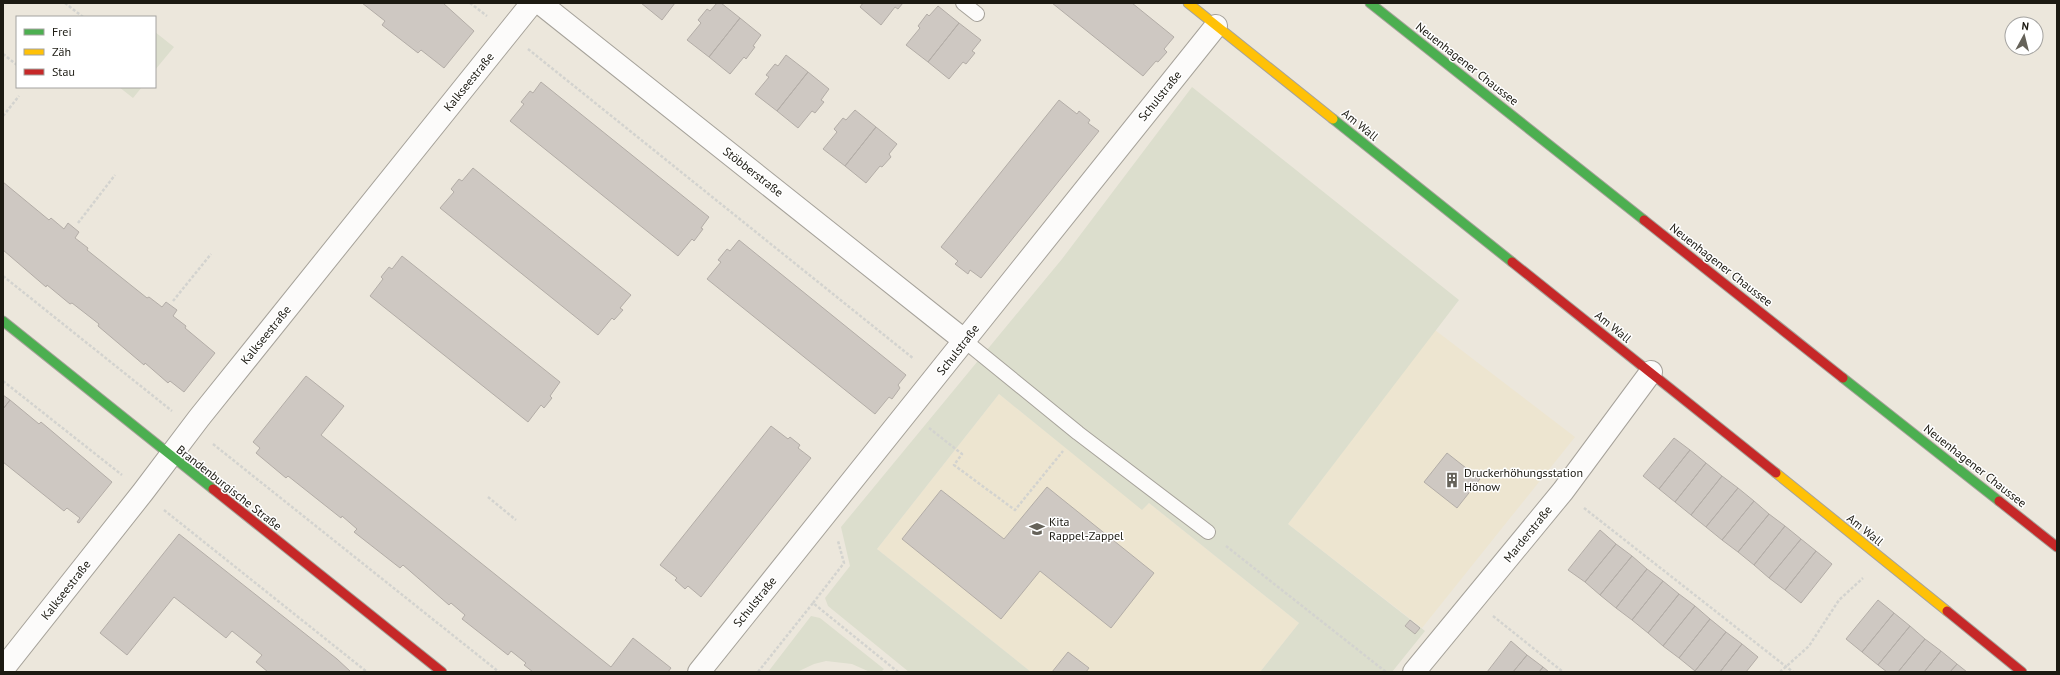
<svg xmlns="http://www.w3.org/2000/svg" width="2060" height="675" viewBox="0 0 2060 675" font-family="'PT Sans',sans-serif">
	<style>
		.built { fill: #ede5d0 }
		.green { fill: #dcdecd }
		.building { fill: #cec8c2; stroke: #b3ada7 }
		.lines { fill: none; stroke-linecap: round; stroke-linejoin: round }
		.lane-casing { stroke: #a6a29a; stroke-width: 16 }
		.street-casing { stroke: #a6a29a; stroke-width: 24 }
		.fast-casing { stroke: #a6a29a; stroke-width: 11 }
		.slow-casing { stroke: #a6a29a; stroke-width: 11 }
		.jam-casing { stroke: #a6a29a; stroke-width: 11 }
		.path { stroke: #d3d3cf; stroke-width: 2.5; stroke-dasharray: 3 2; stroke-linecap: butt }
		.lane { stroke: #fcfbfa; stroke-width: 14 }
		.street { stroke: #fcfbfa; stroke-width: 22 }
		.fast { stroke: #4caf50; stroke-width: 9 }
		.slow { stroke: #ffc107; stroke-width: 9 }
		.jam { stroke: #c62828; stroke-width: 9 }
		.labels { text-anchor: middle; stroke-width: 3; stroke-linejoin: round; paint-order: stroke }
		.street-label { font-size: 12px; fill: #1c1a12; stroke: #fff }
		.poi-label { font-size: 12px; fill: #1c1a12; stroke: #fff; text-anchor: start }
	</style>
	<rect width="100%" height="100%" fill="#ece7dc"/>
	<!-- built -->
	<path class="built" d="M 1435,330 L 1575,437 L 1422,628 L 1288,524 Z
		M 999,394 L 1142,509 L 1149,503 L 1299,623 L 1260,672 L 1031,672 L 877,549 Z"/>
	<!-- green -->
	<path class="green" d="M 155,32 L 174,47 L 155,70 Z
		M 119,87 L 142,87 L 133,98 Z
		M 1192,87 L 1459,300 L 1288,524 L 1425,631 L 1392,672 L 1260,672 L 1299,623 L 1149,503 L 1142,510 L 999,394 L 877,549 L 1031,672 L 909,672 L 828,606 L 825,598 L 850,566 L 841,527 L 1062,259 Z
		M 811,616 L 820,618 L 884,669 L 881,672 L 870,672 L 852,664 L 826,661 L 814,664 L 797,672 L 768,672 Z"/>
	<!-- building -->
	<path class="building" d="M 362,3 L 443,3 L 474,31 L 444,68 L 421,50 L 418,53 L 382,25 L 385,21 Z
		M 641,3 L 675,3 L 662,20 Z
		M 717,3 L 721,3 L 740,18 L 709,57 L 687,40 L 701,23 L 698,20 L 707,9 L 710,11 Z
		M 863,3 L 903,3 L 898,9 L 895,7 L 881,25 L 860,7 Z
		M 1052,3 L 1132,3 L 1174,37 L 1164,49 L 1167,52 L 1158,62 L 1156,61 L 1143,76 Z
		M 938,6 L 959,23 L 928,62 L 906,45 L 920,28 L 918,26 L 927,14 L 929,16 Z
		M 740,18 L 761,35 L 753,46 L 755,47 L 746,59 L 744,57 L 730,74 L 709,57 Z
		M 959,23 L 981,40 L 972,51 L 975,53 L 966,64 L 963,62 L 949,79 L 928,62 Z
		M 786,55 L 808,72 L 777,111 L 755,94 L 769,77 L 766,75 L 775,64 L 778,66 Z
		M 808,72 L 829,89 L 821,100 L 824,102 L 815,113 L 812,111 L 798,128 L 777,111 Z
		M 541,82 L 709,217 L 701,228 L 703,229 L 694,241 L 692,239 L 678,256 L 510,121 L 524,104 L 521,102 L 530,91 L 533,93 Z
		M 1059,100 L 1077,114 L 1079,111 L 1090,120 L 1088,123 L 1099,131 L 981,278 L 970,270 L 968,274 L 955,264 L 958,261 L 941,247 Z
		M 855,110 L 876,127 L 845,166 L 823,149 L 837,132 L 834,129 L 843,118 L 846,120 Z
		M 876,127 L 897,144 L 889,154 L 891,157 L 882,167 L 880,166 L 866,183 L 845,166 Z
		M 473,168 L 631,295 L 620,308 L 623,310 L 614,320 L 612,318 L 598,335 L 440,208 L 454,192 L 451,189 L 459,179 L 462,181 Z
		M 3,182 L 49,220 L 51,218 L 64,229 L 68,223 L 79,232 L 75,238 L 88,248 L 87,250 L 147,298 L 149,297 L 162,307 L 166,302 L 177,310 L 173,316 L 186,326 L 185,328 L 215,353 L 184,392 L 170,381 L 168,383 L 145,363 L 144,365 L 98,326 L 99,324 L 72,303 L 70,304 L 47,285 L 46,287 L 3,250 Z
		M 739,240 L 906,375 L 898,385 L 900,388 L 892,399 L 889,397 L 875,414 L 707,279 L 721,262 L 718,260 L 727,249 L 730,251 Z
		M 402,256 L 560,382 L 550,396 L 552,398 L 544,408 L 541,405 L 528,422 L 370,296 L 383,279 L 381,277 L 389,267 L 392,269 Z
		M 306,376 L 344,406 L 321,435 L 611,667 L 633,638 L 671,668 L 668,672 L 533,672 L 524,665 L 526,663 L 511,651 L 508,655 L 462,619 L 465,615 L 451,603 L 449,605 L 403,565 L 400,568 L 354,532 L 357,529 L 342,516 L 341,518 L 288,476 L 286,478 L 256,453 L 260,448 L 253,442 Z
		M 3,395 L 10,400 L 3,409 Z
		M 10,400 L 39,424 L 41,422 L 112,482 L 79,523 L 77,522 L 80,518 L 67,508 L 64,511 L 3,462 L 3,409 Z
		M 771,426 L 788,439 L 790,437 L 800,445 L 798,448 L 811,458 L 701,597 L 688,586 L 685,589 L 675,580 L 677,578 L 660,565 Z
		M 1674,438 L 1690,450 L 1659,489 L 1643,476 Z
		M 1690,450 L 1706,463 L 1675,502 L 1659,489 Z
		M 1447,453 L 1480,479 L 1457,508 L 1424,482 Z
		M 1706,463 L 1722,476 L 1691,515 L 1675,502 Z
		M 1722,476 L 1738,488 L 1706,527 L 1691,515 Z
		M 1047,487 L 1154,573 L 1111,628 L 1040,571 L 1001,619 L 902,539 L 941,490 L 1004,539 Z
		M 1738,488 L 1754,501 L 1722,540 L 1706,527 Z
		M 1754,501 L 1769,514 L 1738,552 L 1722,540 Z
		M 1769,514 L 1785,526 L 1754,565 L 1738,552 Z
		M 1785,526 L 1801,539 L 1769,578 L 1754,565 Z
		M 1600,530 L 1616,544 L 1585,582 L 1568,570 Z
		M 179,534 L 337,659 L 351,672 L 268,672 L 256,662 L 262,655 L 232,631 L 226,638 L 174,597 L 127,655 L 100,633 Z
		M 1801,539 L 1816,551 L 1785,590 L 1769,578 Z
		M 1616,544 L 1632,556 L 1600,595 L 1585,582 Z
		M 1816,551 L 1832,564 L 1801,603 L 1785,590 Z
		M 1632,556 L 1647,569 L 1616,608 L 1600,595 Z
		M 1647,569 L 1663,581 L 1632,620 L 1616,608 Z
		M 1663,581 L 1679,594 L 1648,633 L 1632,620 Z
		M 1679,594 L 1695,606 L 1663,646 L 1648,633 Z
		M 1878,600 L 1894,613 L 1862,652 L 1846,639 Z
		M 1695,606 L 1710,619 L 1679,658 L 1663,646 Z
		M 1894,613 L 1910,626 L 1878,665 L 1862,652 Z
		M 1710,619 L 1726,632 L 1695,671 L 1679,658 Z
		M 1410,620 L 1420,628 L 1415,634 L 1405,626 Z
		M 1910,626 L 1925,639 L 1898,672 L 1887,672 L 1878,665 Z
		M 1726,632 L 1742,644 L 1720,672 L 1697,672 L 1695,671 Z
		M 1925,639 L 1941,651 L 1924,672 L 1898,672 Z
		M 1511,641 L 1527,655 L 1513,672 L 1487,672 Z
		M 1742,644 L 1758,657 L 1746,672 L 1720,672 Z
		M 1941,651 L 1957,664 L 1950,672 L 1924,672 Z
		M 1068,652 L 1089,668 L 1086,672 L 1052,672 Z
		M 1527,655 L 1543,667 L 1539,672 L 1513,672 Z
		M 1957,664 L 1967,672 L 1950,672 Z
		M 1543,667 L 1549,672 L 1539,672 Z"/>
	<g class="lines">
		<!-- lane casing -->
		<g class="lane-casing">
			<path id="lane" d="M 963,3 L 977,14
				M 965,341 L 1078,433 L 1208,532"/>
		</g>
		<!-- street casing -->
		<g class="street-casing">
			<path id="street" d="M 540,3 L 965,341
				M 3,669 L 143,492 L 199,418 L 532,3
				M 699,672 L 1216,26
				M 1414,672 L 1563,491 L 1651,372"/>
		</g>
		<!-- fast casing -->
		<g class="fast-casing">
			<path id="fast" d="M 1370,3 L 1644,220
				M 1333,119 L 1512,262
				M 3,321 L 213,489
				M 1843,378 L 1999,501"/>
		</g>
		<!-- slow casing -->
		<g class="slow-casing">
			<path id="slow" d="M 1188,3 L 1333,119
				M 1776,473 L 1947,611"/>
		</g>
		<!-- jam casing -->
		<g class="jam-casing">
			<path id="jam" d="M 1644,220 L 1843,378
				M 1512,262 L 1776,473
				M 213,489 L 442,672
				M 1999,501 L 2057,547
				M 1947,611 L 2022,672"/>
		</g>
		<!-- path -->
		<path class="path" d="M 65,3 L 83,17
			M 470,3 L 487,16
			M 528,49 L 914,359
			M 3,54 L 17,65
			M 3,116 L 19,96
			M 78,223 L 115,175
			M 3,276 L 172,411
			M 173,301 L 211,254
			M 3,381 L 122,475
			M 929,428 L 962,454 L 954,465 L 1015,510 L 1063,451
			M 213,444 L 499,672
			M 488,497 L 516,520
			M 1584,508 L 1793,672
			M 164,510 L 367,672
			M 1226,546 L 1386,672
			M 813,603 L 844,563 L 838,541
			M 1493,616 L 1563,672
			M 758,672 L 813,603 L 898,672
			M 1780,672 L 1809,646 L 1839,600 L 1863,578"/>
		<!-- lane -->
		<use href="#lane" class="lane"/>
		<!-- street -->
		<use href="#street" class="street"/>
		<!-- fast -->
		<use href="#fast" class="fast"/>
		<!-- slow -->
		<use href="#slow" class="slow"/>
		<!-- jam -->
		<use href="#jam" class="jam"/>
	</g>
	<!-- icons -->
	<defs>
		<g id="building-bare" transform="scale(1.2)"><path d="M-4-6H4V6H1V3H-1V6H-4ZM-2.5-4.3h1.7v1.8h-1.7ZM.8-4.3h1.7v1.8H.8ZM-2.5-1h1.7V.8h-1.7ZM.8-1h1.7V.8H.8Z" fill="#656259" stroke="#fff" stroke-width="2.5" paint-order="stroke"/></g>
		<g id="school-bare" transform="scale(1.2)"><path d="M0-5L7-2L0 1L-7-2ZM-4 1L0 2.5L4 1V4Q0 6-4 4Z" fill="#656259" stroke="#fff" stroke-width="2.5" paint-order="stroke"/></g>
	</defs>
	<g fill-rule="evenodd">
		<use href="#building-bare" x="1452" y="480"/>
		<use href="#school-bare" x="1037" y="529"/>
	</g>
	<g class="labels">
		<!-- street labels -->
		<g class="street-label">
			<text transform="translate(1467 64) rotate(38)" y="4">Neuenhagener Chaussee</text>
			<text transform="translate(469 82) rotate(-51)" y="4">Kalkseestraße</text>
			<text transform="translate(1160 96) rotate(-51)" y="4">Schulstraße</text>
			<text transform="translate(1360 125) rotate(39)" y="4">Am Wall</text>
			<text transform="translate(753 172) rotate(38)" y="4">Stöbberstraße</text>
			<text transform="translate(1721 265) rotate(38)" y="4">Neuenhagener Chaussee</text>
			<text transform="translate(1613 327) rotate(39)" y="4">Am Wall</text>
			<text transform="translate(266 335) rotate(-51)" y="4">Kalkseestraße</text>
			<text transform="translate(958 350) rotate(-52)" y="4">Schulstraße</text>
			<text transform="translate(1975 466) rotate(38)" y="4">Neuenhagener Chaussee</text>
			<text transform="translate(229 488) rotate(38)" y="4">Brandenburgische Straße</text>
			<text transform="translate(1865 530) rotate(39)" y="4">Am Wall</text>
			<text transform="translate(1528 534) rotate(-51)" y="4">Marderstraße</text>
			<text transform="translate(66 590) rotate(-52)" y="4">Kalkseestraße</text>
			<text transform="translate(755 602) rotate(-51)" y="4">Schulstraße</text>
		</g>
		<!-- poi labels -->
		<g class="poi-label">
			<text x="1464" y="477">Druckerhöhungsstation<tspan x="1464" dy="14">Hönow</tspan></text>
			<text x="1049" y="526">Kita<tspan x="1049" dy="14">Rappel-Zappel</tspan></text>
		</g>
	</g>
	<!-- border -->
	<rect width="2060" height="675" fill="none" stroke="#1c1a12" stroke-width="8"/>
	<!-- legend -->
	<rect x="16" y="16" width="140" height="72" fill="#ffffff" stroke="#a4a3a0"/>
	<rect x="24" y="29" width="20" height="6" fill="#4caf50" stroke="#a4a3a0"/>
	<text x="52" y="36" font-size="12" fill="#1c1a12">Frei</text>
	<rect x="24" y="49" width="20" height="6" fill="#ffc107" stroke="#a4a3a0"/>
	<text x="52" y="56" font-size="12" fill="#1c1a12">Zäh</text>
	<rect x="24" y="69" width="20" height="6" fill="#c62828" stroke="#a4a3a0"/>
	<text x="52" y="76" font-size="12" fill="#1c1a12">Stau</text>
	<!-- north arrow -->
	<g transform="translate(2024 36) rotate(7)"><circle r="19" fill="#ffffff" stroke="#a4a3a0"/>
	<path d="M0-3L7 15L0 10L-7 15Z" fill="#656259"/>
	<text y="-6" font-size="11" font-weight="bold" text-anchor="middle" fill="#1c1a12">N</text>
	</g>
</svg>
